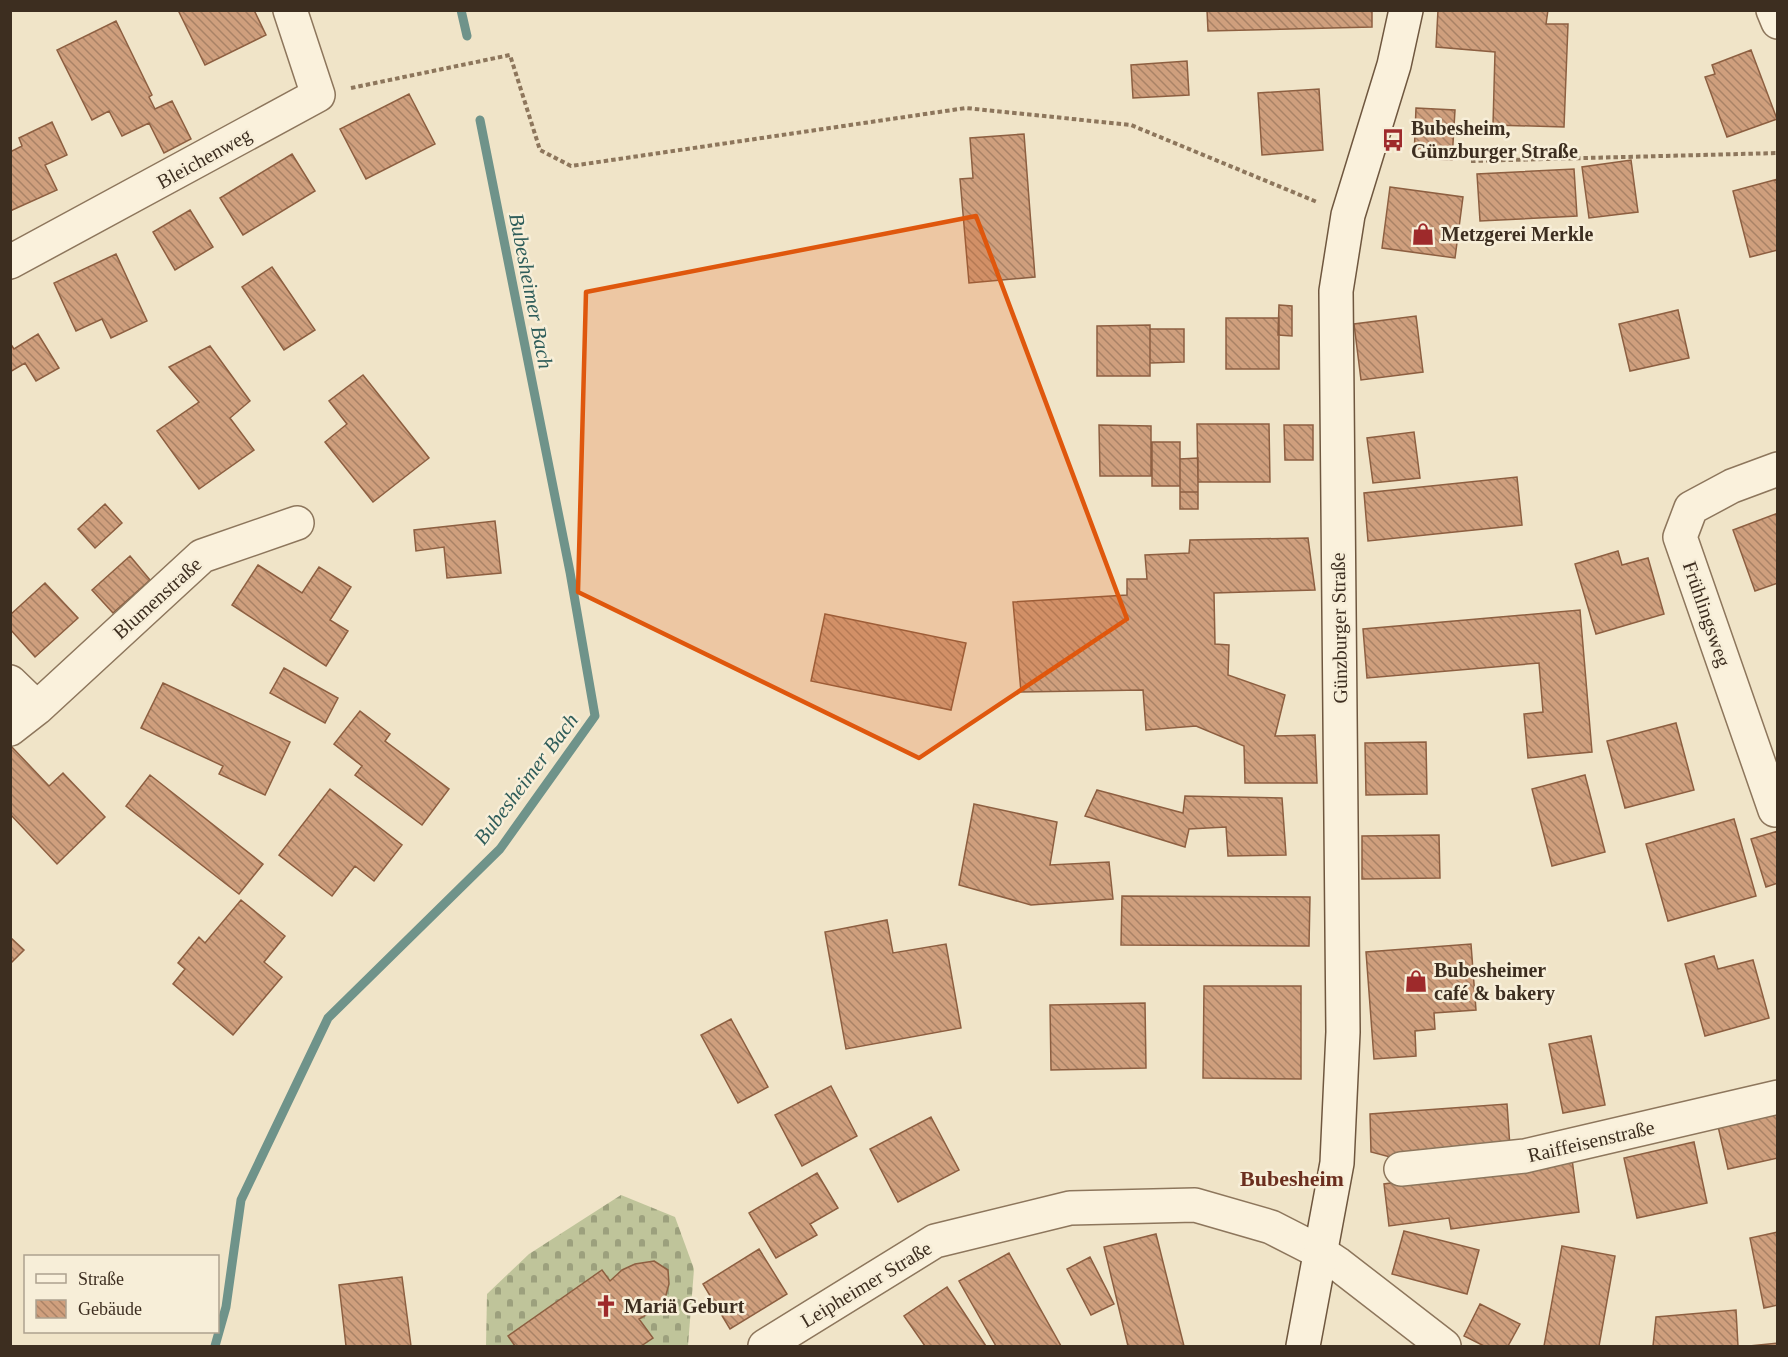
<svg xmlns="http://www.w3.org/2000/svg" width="1788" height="1357" viewBox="0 0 1788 1357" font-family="Georgia,serif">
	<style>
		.cemetery { fill: url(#cemetery-stones) }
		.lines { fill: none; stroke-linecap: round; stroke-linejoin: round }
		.stream { stroke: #6f938a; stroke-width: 9 }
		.building { fill: url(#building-back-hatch); stroke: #8d5f41; stroke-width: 1.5 }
		.minor-casing { stroke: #8d765c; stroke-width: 36 }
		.tertiary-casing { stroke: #8d765c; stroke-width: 36 }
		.secondary-casing { stroke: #6f573f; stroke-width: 36 }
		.path { stroke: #8d765c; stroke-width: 4; stroke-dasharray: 4.5 3; stroke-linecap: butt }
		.minor { stroke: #faf1dc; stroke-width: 33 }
		.tertiary { stroke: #faf1dc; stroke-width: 33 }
		.secondary { stroke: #faf1dc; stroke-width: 33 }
		.marked { fill: #df570d; fill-opacity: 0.2; stroke: #df570d; stroke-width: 4.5; stroke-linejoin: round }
		.labels { text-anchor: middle; stroke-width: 5; stroke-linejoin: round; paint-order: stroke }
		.poi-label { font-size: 20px; font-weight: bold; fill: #3d2e20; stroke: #f7eed8; text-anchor: start }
		.street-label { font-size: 20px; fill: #3d2e20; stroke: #f7eed8 }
		.water-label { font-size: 21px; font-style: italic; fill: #2f5d5a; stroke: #f7eed8 }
		.quarter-label { font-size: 22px; font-weight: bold; fill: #6b2e1e; stroke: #f7eed8 }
	</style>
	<defs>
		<pattern id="cemetery-stones" width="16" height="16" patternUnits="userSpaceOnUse" patternTransform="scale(1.5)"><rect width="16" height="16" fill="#bfc49a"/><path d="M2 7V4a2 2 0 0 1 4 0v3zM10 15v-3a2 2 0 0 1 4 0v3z" fill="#9ca07d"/></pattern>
		<pattern id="building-back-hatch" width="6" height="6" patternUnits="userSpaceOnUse" patternTransform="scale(1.5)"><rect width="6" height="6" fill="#cf9f7d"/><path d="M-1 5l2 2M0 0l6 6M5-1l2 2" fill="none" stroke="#a98266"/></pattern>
	</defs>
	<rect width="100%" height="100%" fill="#f0e4c8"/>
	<!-- cemetery -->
	<path class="cemetery" d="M 621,1195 L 675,1217 L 694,1269 L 688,1346 L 486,1346 L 487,1294 L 529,1254 Z"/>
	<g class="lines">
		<!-- stream -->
		<path class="stream" d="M 461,10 L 467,36
			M 215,1346 L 226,1307 L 241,1200 L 328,1018 L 500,849 L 595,716 L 570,572 L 480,120"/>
	</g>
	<!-- building -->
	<path class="building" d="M 178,10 L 254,10 L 266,35 L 205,65 Z
		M 1207,10 L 1372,10 L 1372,27 L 1208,31 Z
		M 1438,10 L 1548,10 L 1546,24 L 1568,24 L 1564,127 L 1493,125 L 1495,52 L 1436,47 Z
		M 116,21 L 152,95 L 149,97 L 155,109 L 172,101 L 191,139 L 164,153 L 149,123 L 122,136 L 109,111 L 92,120 L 57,50 Z
		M 1751,50 L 1777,119 L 1727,137 L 1705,77 L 1715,74 L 1712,65 Z
		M 1187,61 L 1189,95 L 1133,98 L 1131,65 Z
		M 1319,89 L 1323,150 L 1262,155 L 1258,93 Z
		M 409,94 L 435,144 L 366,179 L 340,129 Z
		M 1416,108 L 1455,110 L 1452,160 L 1414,158 Z
		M 52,122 L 67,155 L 45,165 L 57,190 L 10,211 L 10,152 L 22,146 L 19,138 Z
		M 1024,134 L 1035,277 L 969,283 L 960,179 L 973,178 L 970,138 Z
		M 292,154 L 315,191 L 243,235 L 220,198 Z
		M 1631,160 L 1638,212 L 1589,218 L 1582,167 Z
		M 1574,169 L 1577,216 L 1480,221 L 1477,174 Z
		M 1778,179 L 1778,250 L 1750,257 L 1733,191 Z
		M 1390,187 L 1463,197 L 1455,258 L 1382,248 Z
		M 190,210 L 213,247 L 175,270 L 153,232 Z
		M 116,254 L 147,321 L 111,338 L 102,319 L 76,331 L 54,283 Z
		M 272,267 L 315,330 L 284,350 L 242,287 Z
		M 1279,305 L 1292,306 L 1292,336 L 1278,335 Z
		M 1678,310 L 1689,358 L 1630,371 L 1619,324 Z
		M 1416,316 L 1423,372 L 1361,380 L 1354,324 Z
		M 1226,318 L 1279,318 L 1279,369 L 1226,369 Z
		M 1150,325 L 1150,376 L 1097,376 L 1097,326 Z
		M 1150,329 L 1184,329 L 1184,362 L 1150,363 Z
		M 38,334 L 59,368 L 36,381 L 25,363 L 10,372 L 10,343 L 14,349 Z
		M 210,346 L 250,401 L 230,418 L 254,450 L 199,489 L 157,431 L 199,402 L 169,367 Z
		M 363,375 L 429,458 L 373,502 L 325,442 L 347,424 L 329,401 Z
		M 1197,424 L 1269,424 L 1270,482 L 1198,482 Z
		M 1099,425 L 1151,426 L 1151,476 L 1100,476 Z
		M 1284,425 L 1313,425 L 1313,460 L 1285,460 Z
		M 1414,432 L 1420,478 L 1373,483 L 1367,438 Z
		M 1152,442 L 1180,442 L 1180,486 L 1152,486 Z
		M 1198,458 L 1198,492 L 1180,492 L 1180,459 Z
		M 1517,477 L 1522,525 L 1368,541 L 1364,493 Z
		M 1180,492 L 1198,492 L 1198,509 L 1180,509 Z
		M 105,504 L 122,523 L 95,548 L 78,529 Z
		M 1778,513 L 1778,583 L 1755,591 L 1733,530 Z
		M 495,521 L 501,573 L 447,578 L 444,547 L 416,551 L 414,530 Z
		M 1308,538 L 1315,590 L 1214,593 L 1215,644 L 1229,645 L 1228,675 L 1285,695 L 1275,736 L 1315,735 L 1317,783 L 1245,783 L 1244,746 L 1196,726 L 1146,730 L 1143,690 L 1021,692 L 1013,602 L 1127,595 L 1127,579 L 1147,579 L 1145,555 L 1189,553 L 1190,540 Z
		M 1618,551 L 1622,565 L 1648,558 L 1664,614 L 1596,634 L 1575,564 Z
		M 130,556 L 150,580 L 113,613 L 92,590 Z
		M 258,565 L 302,593 L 319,567 L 351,587 L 330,620 L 348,631 L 326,666 L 232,605 Z
		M 45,583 L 78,618 L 35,657 L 10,629 L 10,615 Z
		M 1580,610 L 1592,752 L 1528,758 L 1524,714 L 1543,712 L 1539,663 L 1367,678 L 1363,629 Z
		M 825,614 L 966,643 L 951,710 L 811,681 Z
		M 284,668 L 338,698 L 325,723 L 270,693 Z
		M 163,683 L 290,742 L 265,795 L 219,774 L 223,766 L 141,728 Z
		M 360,711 L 390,734 L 385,741 L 449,789 L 422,825 L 355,775 L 362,766 L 334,744 Z
		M 1676,723 L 1694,790 L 1625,808 L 1607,741 Z
		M 1426,742 L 1427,794 L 1366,795 L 1365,743 Z
		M 10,745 L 49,786 L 63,773 L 105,817 L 57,864 L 10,814 Z
		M 150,775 L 263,864 L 239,894 L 126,806 Z
		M 1585,775 L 1605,852 L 1552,866 L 1532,789 Z
		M 330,789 L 402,845 L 374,881 L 355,866 L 332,896 L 279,855 Z
		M 1097,790 L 1183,813 L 1185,796 L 1282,798 L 1286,855 L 1228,856 L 1226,827 L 1189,829 L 1185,847 L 1085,816 Z
		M 974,804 L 1057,822 L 1050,865 L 1109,862 L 1113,899 L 1031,905 L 959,885 Z
		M 1734,819 L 1756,896 L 1668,921 L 1646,844 Z
		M 1778,831 L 1778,883 L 1766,887 L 1751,839 Z
		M 1439,835 L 1440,878 L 1362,879 L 1362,836 Z
		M 1122,896 L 1310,897 L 1309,946 L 1121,945 Z
		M 241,900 L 285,936 L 264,962 L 282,977 L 233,1035 L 173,984 L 185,969 L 178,963 L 199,937 L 205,943 Z
		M 887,920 L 893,953 L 946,944 L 961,1028 L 846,1049 L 825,932 Z
		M 10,937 L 24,950 L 10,964 Z
		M 1471,944 L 1476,1010 L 1434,1013 L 1435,1029 L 1415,1031 L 1416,1056 L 1374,1059 L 1366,952 Z
		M 1714,956 L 1718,969 L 1753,960 L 1769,1018 L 1705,1036 L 1685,964 Z
		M 1204,986 L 1301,986 L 1301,1079 L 1203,1078 Z
		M 1145,1003 L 1146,1068 L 1051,1070 L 1050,1005 Z
		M 731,1019 L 768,1087 L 738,1103 L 701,1035 Z
		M 1591,1036 L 1605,1105 L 1563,1113 L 1549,1044 Z
		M 831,1086 L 857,1136 L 802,1166 L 775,1115 Z
		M 1507,1104 L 1510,1147 L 1394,1158 L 1371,1152 L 1370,1114 Z
		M 1778,1108 L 1778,1158 L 1728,1169 L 1717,1122 Z
		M 931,1117 L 959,1170 L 898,1202 L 870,1149 Z
		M 1694,1142 L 1707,1203 L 1637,1218 L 1624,1158 Z
		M 1572,1159 L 1579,1212 L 1451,1229 L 1449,1218 L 1389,1226 L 1384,1184 Z
		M 817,1173 L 838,1208 L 810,1224 L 817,1235 L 776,1258 L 749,1213 Z
		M 1404,1231 L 1479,1250 L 1467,1294 L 1392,1274 Z
		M 1778,1232 L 1778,1305 L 1764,1308 L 1750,1238 Z
		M 1156,1234 L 1184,1346 L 1128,1346 L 1104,1247 Z
		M 1562,1246 L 1615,1256 L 1599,1346 L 1544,1346 Z
		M 759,1249 L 787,1294 L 730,1329 L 703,1284 Z
		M 1009,1253 L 1061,1346 L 996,1346 L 959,1281 Z
		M 1090,1257 L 1114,1304 L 1091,1315 L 1067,1269 Z
		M 654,1261 L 668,1270 L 669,1284 L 664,1302 L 657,1309 L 639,1319 L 653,1338 L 641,1346 L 515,1346 L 508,1336 L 602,1270 L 610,1281 L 622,1270 L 635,1264 Z
		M 402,1277 L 411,1346 L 346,1346 L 339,1285 Z
		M 947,1287 L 986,1346 L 925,1346 L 904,1316 Z
		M 1480,1304 L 1520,1324 L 1508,1346 L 1484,1346 L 1464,1336 Z
		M 1736,1310 L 1738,1346 L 1653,1346 L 1656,1317 Z
		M 1778,1343 L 1778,1346 L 1749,1346 Z"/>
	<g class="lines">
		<!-- minor casing -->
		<g class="minor-casing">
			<path id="minor" d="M 1773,10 L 1778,22
				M 10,262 L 318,95 L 290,10
				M 10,682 L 37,708
				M 10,729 L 37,708 L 202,556 L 297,523
				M 1775,810 L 1680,537 L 1691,508 L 1732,486 L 1778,469
				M 1401,1169 L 1525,1156 L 1778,1097"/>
		</g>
		<!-- tertiary casing -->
		<g class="tertiary-casing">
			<path id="tertiary" d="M 765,1346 L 935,1241 L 1070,1208 L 1195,1205 L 1271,1227 L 1320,1252 L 1338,1264 L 1444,1346"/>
		</g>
		<!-- secondary casing -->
		<g class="secondary-casing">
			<path id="secondary" d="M 1303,1346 L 1337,1163 L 1343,1032 L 1336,291 L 1348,215 L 1394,65 L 1406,10"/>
		</g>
		<!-- path -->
		<path class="path" d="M 351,88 L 510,55 L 540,150 L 571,166 L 966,108 L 1131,125 L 1317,202
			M 1471,161 L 1778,153"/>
		<!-- minor -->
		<use href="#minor" class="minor"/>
		<!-- tertiary -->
		<use href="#tertiary" class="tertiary"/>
		<!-- secondary -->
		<use href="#secondary" class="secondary"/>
	</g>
	<!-- marked area -->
	<path class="marked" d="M 976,216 L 1127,619 L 919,758 L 578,592 L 586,292 Z"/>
	<!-- icons -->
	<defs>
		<g id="bus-bare" transform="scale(1.8)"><path d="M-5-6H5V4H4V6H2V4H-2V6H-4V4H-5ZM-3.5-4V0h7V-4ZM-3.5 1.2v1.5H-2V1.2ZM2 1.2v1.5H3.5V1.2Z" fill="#9e2a2b" stroke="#f7eed8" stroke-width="2.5" paint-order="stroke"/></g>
		<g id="shop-bare" transform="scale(1.8)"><path d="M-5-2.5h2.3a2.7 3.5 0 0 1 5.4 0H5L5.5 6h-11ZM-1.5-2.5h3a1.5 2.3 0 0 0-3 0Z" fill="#9e2a2b" stroke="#f7eed8" stroke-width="2.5" paint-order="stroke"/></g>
		<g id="church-bare" transform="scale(1.8)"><path d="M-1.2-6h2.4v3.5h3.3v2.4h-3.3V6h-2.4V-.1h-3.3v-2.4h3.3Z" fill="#9e2a2b" stroke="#f7eed8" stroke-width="2.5" paint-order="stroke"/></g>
	</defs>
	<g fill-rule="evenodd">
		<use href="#bus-bare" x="1393" y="140"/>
		<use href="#shop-bare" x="1423" y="234"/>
		<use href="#shop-bare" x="1416" y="981"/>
		<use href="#church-bare" x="606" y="1306"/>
	</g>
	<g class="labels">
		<!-- poi labels -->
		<g class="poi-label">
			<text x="1411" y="135">Bubesheim,<tspan x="1411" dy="23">Günzburger Straße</tspan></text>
			<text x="1441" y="241">Metzgerei Merkle</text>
			<text x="1434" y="977">Bubesheimer<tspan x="1434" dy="23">café &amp; bakery</tspan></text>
			<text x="624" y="1313">Mariä Geburt</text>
		</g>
		<!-- street labels -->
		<g class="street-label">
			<text transform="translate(204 158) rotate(-29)" y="7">Bleichenweg</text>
			<text transform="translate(157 598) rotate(-42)" y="7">Blumenstraße</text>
			<text transform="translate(1707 614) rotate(71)" y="7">Frühlingsweg</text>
			<text transform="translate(1339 628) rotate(-91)" y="7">Günzburger Straße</text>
			<text transform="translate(1591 1141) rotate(-13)" y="7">Raiffeisenstraße</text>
			<text transform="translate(866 1284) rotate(-31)" y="7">Leipheimer Straße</text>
		</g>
		<!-- water labels -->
		<g class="water-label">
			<text transform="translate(531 291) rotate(79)" y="7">Bubesheimer Bach</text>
			<text transform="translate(526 779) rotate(-53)" y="7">Bubesheimer Bach</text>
		</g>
		<!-- quarter labels -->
		<g class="quarter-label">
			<text x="1292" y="1186">Bubesheim</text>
		</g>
	</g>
	<!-- border -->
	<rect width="1788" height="1357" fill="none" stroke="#3d2e20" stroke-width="24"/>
	<!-- legend -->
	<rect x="24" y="1255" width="195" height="78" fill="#f7eed8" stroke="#ada18e" stroke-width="1.5"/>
	<rect x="36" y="1274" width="30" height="9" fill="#faf1dc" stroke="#ada18e" stroke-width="1.5"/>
	<text x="78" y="1285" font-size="18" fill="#3d2e20">Straße</text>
	<rect x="36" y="1300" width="30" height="18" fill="url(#building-back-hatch)" stroke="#ada18e" stroke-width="1.5"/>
	<text x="78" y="1315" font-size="18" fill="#3d2e20">Gebäude</text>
</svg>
